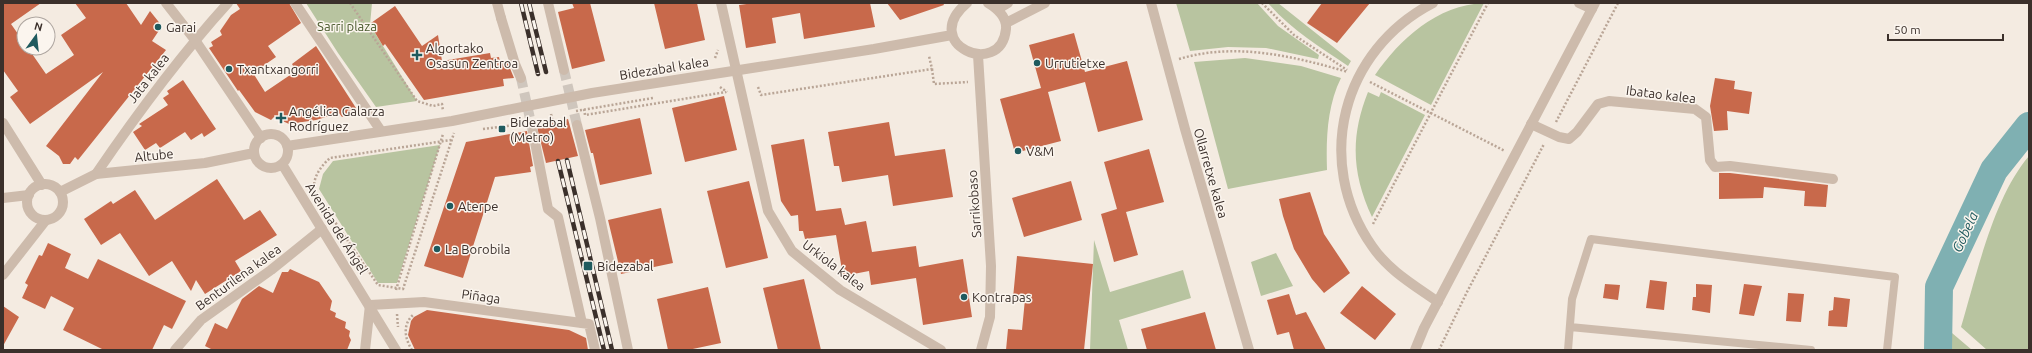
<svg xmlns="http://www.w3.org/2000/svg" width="2032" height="353" viewBox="0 0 2032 353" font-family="Ubuntu,sans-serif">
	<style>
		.green { fill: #b8c4a0 }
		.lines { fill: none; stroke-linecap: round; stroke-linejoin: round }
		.river { stroke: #7fb0b2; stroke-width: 28 }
		.building { fill: #c8694b }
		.pedestrian-tunnel { stroke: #cfc6bd; stroke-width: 10; stroke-dasharray: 10 5; stroke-linecap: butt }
		.minor-tunnel { stroke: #cfc6bd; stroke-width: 10; stroke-dasharray: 10 5; stroke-linecap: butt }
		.path { stroke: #b9a596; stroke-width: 2.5; stroke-dasharray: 2 2; stroke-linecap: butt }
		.service { stroke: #cdbbac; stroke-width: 8 }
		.pedestrian { stroke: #cdbbac; stroke-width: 10 }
		.minor { stroke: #cdbbac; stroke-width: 10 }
		.tertiary { stroke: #cdbbac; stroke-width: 10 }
		.rail-casing { stroke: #3b302b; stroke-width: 4.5 }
		.rail { stroke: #fbf5ee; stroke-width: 3; stroke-dasharray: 9; stroke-linecap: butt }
		.poi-dot { fill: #1f5a5e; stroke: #fbf5ee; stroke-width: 1.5 }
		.labels { text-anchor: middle; stroke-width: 3; stroke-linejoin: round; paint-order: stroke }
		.park-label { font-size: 13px; fill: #4a5a2e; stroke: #fbf5ee }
		.poi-label { font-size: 13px; fill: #3b302b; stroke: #fbf5ee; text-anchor: start }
		.street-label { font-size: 13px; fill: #3b302b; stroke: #fbf5ee }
		.water-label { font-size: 14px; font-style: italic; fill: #1f5a5e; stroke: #fbf5ee }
	</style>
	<rect width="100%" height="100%" fill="#f4ebe1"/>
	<!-- green -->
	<path class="green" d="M 306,3 L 372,3 L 370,25 L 417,101 L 376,107 L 338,53 Z
		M 1176,3 L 1257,3 L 1278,26 L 1319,55 L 1318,59 L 1266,48 L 1228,47 L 1190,51 Z
		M 1268,3 L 1278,3 L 1351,61 L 1348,66 C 1320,47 1290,29 1268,3 Z
		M 1484,3 L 1431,105 L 1375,75 C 1400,39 1437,5 1484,3 Z
		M 1245,58 L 1301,66 L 1341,78 C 1327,106 1326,139 1327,170 L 1228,189 L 1194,62 Z
		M 1368,92 L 1379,97 L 1381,92 L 1425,115 L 1372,217 C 1352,174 1350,137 1368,92 Z
		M 440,145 L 397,283 L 378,283 L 319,189 L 323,174 L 333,161 Z
		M 2029,156 L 2029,350 L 1987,350 L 1961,327 C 1977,274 1993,198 2029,156 Z
		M 1094,240 L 1110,292 L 1183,270 L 1191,298 L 1119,320 L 1128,350 L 1090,350 Z
		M 1276,253 L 1293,286 L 1261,296 L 1251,262 Z
		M 1952,333 L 1972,350 L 1951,350 Z"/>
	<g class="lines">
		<!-- river -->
		<path class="river" d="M 1938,350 L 1939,287 L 1994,170 L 2029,126"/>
	</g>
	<!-- building -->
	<path class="building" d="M 3,3 L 41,3 L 11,24 L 23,41 L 24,48 L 28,48 L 46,74 L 74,55 L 61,35 L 86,18 L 75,3 L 126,3 L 141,25 L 150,11 L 162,26 L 152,41 L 166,50 L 78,160 L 75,157 L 70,164 L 63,164 L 59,156 L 46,146 L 103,72 L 30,124 L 10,97 L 18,91 L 3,70 Z
		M 236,3 L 289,3 L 301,23 L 268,46 L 276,57 L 253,73 L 265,92 L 296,71 L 292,64 L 316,46 L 356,108 L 342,117 L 339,113 L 316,120 L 289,124 L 274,117 L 271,120 L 255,112 L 239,90 L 238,91 L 209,48 L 213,46 L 211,42 L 222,35 L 220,31 L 231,15 L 240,9 Z
		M 572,3 L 590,3 L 605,61 L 572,69 L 558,12 L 574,8 Z
		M 654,3 L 697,3 L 705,40 L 665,49 Z
		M 754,3 L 870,3 L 875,27 L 804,39 L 800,13 L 772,18 L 776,43 L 746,48 L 739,5 Z
		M 887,3 L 943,3 L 944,5 L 900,20 Z
		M 1322,3 L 1370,3 L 1337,43 L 1307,23 Z
		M 395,6 L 422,46 L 438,35 L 442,61 L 490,53 L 491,58 L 499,57 L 500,62 L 507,61 L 514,78 L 503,79 L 504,86 L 424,100 L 385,44 L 383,46 L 374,31 L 376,30 L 371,23 Z
		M 1074,33 L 1085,72 L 1127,61 L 1143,120 L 1098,132 L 1085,82 L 1048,92 L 1061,141 L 1015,153 L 1000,99 L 1041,88 L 1029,45 Z
		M 1715,78 L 1735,81 L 1734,89 L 1752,92 L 1749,114 L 1727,111 L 1728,130 L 1714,131 L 1710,106 Z
		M 183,80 L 216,129 L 204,137 L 202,133 L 191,140 L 185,132 L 160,148 L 156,143 L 145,150 L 133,132 L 142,126 L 139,124 L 168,105 L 163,98 L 169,94 L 167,91 Z
		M 724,96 L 737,150 L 685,162 L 672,108 Z
		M 640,118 L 652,174 L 600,185 L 593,153 L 591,153 L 585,130 Z
		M 568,119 L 578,156 L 546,163 L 537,127 Z
		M 889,122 L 895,156 L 945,149 L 953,197 L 893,206 L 888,175 L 842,182 L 839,166 L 834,166 L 828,132 Z
		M 527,131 L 533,166 L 530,167 L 531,172 L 495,177 L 463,278 L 424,266 L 466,142 Z
		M 804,139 L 816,211 L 841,208 L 845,225 L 866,221 L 872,252 L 916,246 L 919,267 L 963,259 L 972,317 L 923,325 L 916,278 L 871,285 L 869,271 L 843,276 L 836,235 L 805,239 L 803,231 L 799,231 L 798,215 L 791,216 L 781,201 L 771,145 Z
		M 1149,149 L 1164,202 L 1126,212 L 1138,255 L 1114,262 L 1101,214 L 1117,209 L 1104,162 Z
		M 1719,173 L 1730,173 L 1828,185 L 1826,207 L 1804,206 L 1805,191 L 1764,187 L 1763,198 L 1719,199 Z
		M 217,179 L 244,220 L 260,210 L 277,235 L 235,261 L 241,271 L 205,294 L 196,280 L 191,291 L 172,261 L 149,276 L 120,233 L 101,245 L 84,219 L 111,201 L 113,204 L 135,190 L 155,220 Z
		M 749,181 L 768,258 L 726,268 L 707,191 Z
		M 1071,181 L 1082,220 L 1024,237 L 1012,198 Z
		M 1310,192 L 1324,234 L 1350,273 L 1324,293 L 1312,279 L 1294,249 L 1283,216 L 1279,199 Z
		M 661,208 L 673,263 L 621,274 L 608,220 Z
		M 48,243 L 71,254 L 65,268 L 88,279 L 98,259 L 186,301 L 172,329 L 164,325 L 152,350 L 104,350 L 63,330 L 74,308 L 51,296 L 45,309 L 22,298 L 28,285 L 25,283 L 39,255 L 42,256 Z
		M 1017,256 L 1093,264 L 1084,350 L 1006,350 L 1008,329 L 1022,330 L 1025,299 L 1013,298 Z
		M 290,269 L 319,282 L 332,301 L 330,310 L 336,313 L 335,317 L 346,322 L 345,328 L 350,331 L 349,336 L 351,340 L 347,350 L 213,350 L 205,346 L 215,323 L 227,329 L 242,299 L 259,286 L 273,293 L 282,272 L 288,272 Z
		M 804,279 L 821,350 L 778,350 L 763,288 Z
		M 1650,280 L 1667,282 L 1664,310 L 1646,308 Z
		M 1605,284 L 1620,285 L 1618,300 L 1603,298 Z
		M 1696,284 L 1712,285 L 1710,313 L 1692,310 L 1693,297 L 1696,297 Z
		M 1744,284 L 1762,286 L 1754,316 L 1739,314 Z
		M 1362,286 L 1396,314 L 1375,340 L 1340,313 Z
		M 708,287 L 721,343 L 688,350 L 668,350 L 657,299 Z
		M 1788,293 L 1804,294 L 1801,322 L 1786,321 Z
		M 1289,294 L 1296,315 L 1306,312 L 1326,350 L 1294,350 L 1289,332 L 1277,335 L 1267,300 Z
		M 1834,297 L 1850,299 L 1847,327 L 1828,326 L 1829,311 L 1833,310 Z
		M 3,306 L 19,317 L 3,346 Z
		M 427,310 L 569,330 L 586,338 L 588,350 L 415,350 L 408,335 L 411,321 L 414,317 Z
		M 1205,312 L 1216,350 L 1147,350 L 1141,329 Z"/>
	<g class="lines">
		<!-- pedestrian-tunnel -->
		<path class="pedestrian-tunnel" d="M 521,78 L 533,132"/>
		<!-- minor-tunnel -->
		<path class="minor-tunnel" d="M 564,70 L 577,125"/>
		<!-- path -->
		<path class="path" d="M 350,3 L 417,101 L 433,106 L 442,104 L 443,111
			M 1262,3 L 1294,35 L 1347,70
			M 715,58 L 718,50
			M 1179,59 C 1236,42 1292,56 1348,72
			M 932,69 L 934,84 L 968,82
			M 1370,82 L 1505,151
			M 720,87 L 727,92
			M 758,87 L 761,95 L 932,69 L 929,56
			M 584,109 L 585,115 L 726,92
			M 576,111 L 653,98
			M 551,114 L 553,123
			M 1556,122 L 1618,3
			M 483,129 L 523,124
			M 315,192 C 311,179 321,166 330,158 L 451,140
			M 322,203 L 378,285 L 403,289 L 454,133
			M 1373,224 L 1488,3
			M 396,290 L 443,134
			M 397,314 L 398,327
			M 412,350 C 405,339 402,325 413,315
			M 1439,350 L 1467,292 L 1544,144"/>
		<!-- service -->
		<path class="service" d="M 1570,327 L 1811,350
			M 1568,350 L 1572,299 L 1591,239 L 1895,277 L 1887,350"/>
		<!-- pedestrian -->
		<path class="pedestrian" d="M 295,3 L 381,131
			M 501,18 L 515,64 L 521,78
			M 533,132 L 548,209 L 558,217 L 582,323"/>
		<!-- minor -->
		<path class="minor" d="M 497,3 L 501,18
			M 548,3 L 564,70
			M 721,3 L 768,211 L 792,251 L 840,290 L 941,350
			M 1433,3 C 1342,50 1313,161 1372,246 C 1389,271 1414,285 1438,302
			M 1579,3 L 1592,9
			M 3,123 L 42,185
			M 1531,124 L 1559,137 L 1569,139 L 1577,132 L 1598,104 L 1609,101 L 1695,109 L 1706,117 L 1710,160 L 1715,167 L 1730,166 L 1833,179
			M 577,125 L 600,218 L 628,350
			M 96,174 C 137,114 179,57 228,3
			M27 202a18 18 0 1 1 36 0a18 18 0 1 1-36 0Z
			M 175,350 L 201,320 L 271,270 L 322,229
			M 365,350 L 370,305 L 424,302 L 589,324 L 595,350"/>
		<!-- tertiary -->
		<path class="tertiary" d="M 166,3 L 195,40 L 261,138
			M 967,3 C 918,44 1001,80 1006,29 C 1007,17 998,9 988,3
			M 1151,3 L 1185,129 L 1249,350
			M 998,9 L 1008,3
			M 1006,23 L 1045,3
			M 978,55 L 991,266 L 990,317 L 981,350
			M254 151a17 17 0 1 1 34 0a17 17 0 1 1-34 0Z
			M 287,146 L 452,121 L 592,93 L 874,49 L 952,35
			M 282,164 L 396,350
			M 60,192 L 96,174 L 205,163 L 254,153
			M 3,198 L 29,195
			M 3,275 L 46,220
			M 1415,350 L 1424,328 L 1595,3"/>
		<!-- rail casing -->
		<g class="rail-casing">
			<path id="rail" d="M 521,3 L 538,74
				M 529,3 L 546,72
				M 567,160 L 612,350
				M 558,161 L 604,350"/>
		</g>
		<!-- rail -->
		<use href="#rail" class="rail"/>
	</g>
	<!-- markers -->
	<g class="poi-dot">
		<circle cx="158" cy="27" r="4"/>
		<path d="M415 49h4v4h4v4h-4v4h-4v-4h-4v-4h4z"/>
		<circle cx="1037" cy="63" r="4"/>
		<circle cx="229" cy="69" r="4"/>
		<path d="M279 112h4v4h4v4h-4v4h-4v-4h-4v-4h4z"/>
		<rect x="498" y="125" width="8" height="8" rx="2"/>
		<circle cx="1018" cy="151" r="4"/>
		<circle cx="450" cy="206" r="4"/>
		<circle cx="437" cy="249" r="4"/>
		<rect x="583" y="261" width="10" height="10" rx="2"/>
		<circle cx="964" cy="297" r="4"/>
	</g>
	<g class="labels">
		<!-- park labels -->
		<g class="park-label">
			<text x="347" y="31">Sarri plaza</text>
		</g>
		<!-- poi labels -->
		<g class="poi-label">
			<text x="166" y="32">Garai</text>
			<text x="426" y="53">Algortako<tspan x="426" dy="15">Osasun Zentroa</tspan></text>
			<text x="1045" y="68">Urrutietxe</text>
			<text x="237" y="74">Txantxangorri</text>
			<text x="289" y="116">Angélica Galarza<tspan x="289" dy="15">Rodríguez</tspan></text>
			<text x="510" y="127">Bidezabal<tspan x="510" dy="15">(Metro)</tspan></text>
			<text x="1026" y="156">V&amp;M</text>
			<text x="458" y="211">Aterpe</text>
			<text x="445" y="254">La Borobila</text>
			<text x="597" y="271">Bidezabal</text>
			<text x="972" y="302">Kontrapas</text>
		</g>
		<!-- street labels -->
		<g class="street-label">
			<text transform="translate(664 68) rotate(-9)" y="5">Bidezabal kalea</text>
			<text transform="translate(148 78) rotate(-52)" y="5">Jata kalea</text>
			<text transform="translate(1661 94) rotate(7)" y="5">Ibatao kalea</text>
			<text transform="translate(154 155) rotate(-6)" y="5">Altube</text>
			<text transform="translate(1211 173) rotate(74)" y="5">Ollarretxe kalea</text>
			<text transform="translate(974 204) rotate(-94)" y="5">Sarrikobaso</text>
			<text transform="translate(337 228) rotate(58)" y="5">Avenida del Ángel</text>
			<text transform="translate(834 265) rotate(37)" y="5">Urkiola kalea</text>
			<text transform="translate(238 277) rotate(-36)" y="5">Benturilena kalea</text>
			<text transform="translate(481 296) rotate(8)" y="5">Piñaga</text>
		</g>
		<!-- water labels -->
		<g class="water-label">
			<text transform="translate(1965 232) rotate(-65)" y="5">Gobela</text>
		</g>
	</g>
	<!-- border -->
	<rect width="2032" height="353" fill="none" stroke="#3b302b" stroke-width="8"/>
	<!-- north arrow -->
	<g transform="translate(36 36) rotate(15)"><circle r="19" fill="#fbf5ee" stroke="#aea6a0"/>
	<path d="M0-3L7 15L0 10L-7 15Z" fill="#1f5a5e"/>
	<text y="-6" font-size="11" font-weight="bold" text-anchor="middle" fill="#3b302b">N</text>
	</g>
	<!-- scale -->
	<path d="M1888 34v6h115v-6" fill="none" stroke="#3b302b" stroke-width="2"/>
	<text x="1894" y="34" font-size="12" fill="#3b302b" stroke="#fbf5ee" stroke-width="3" paint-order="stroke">50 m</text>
</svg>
